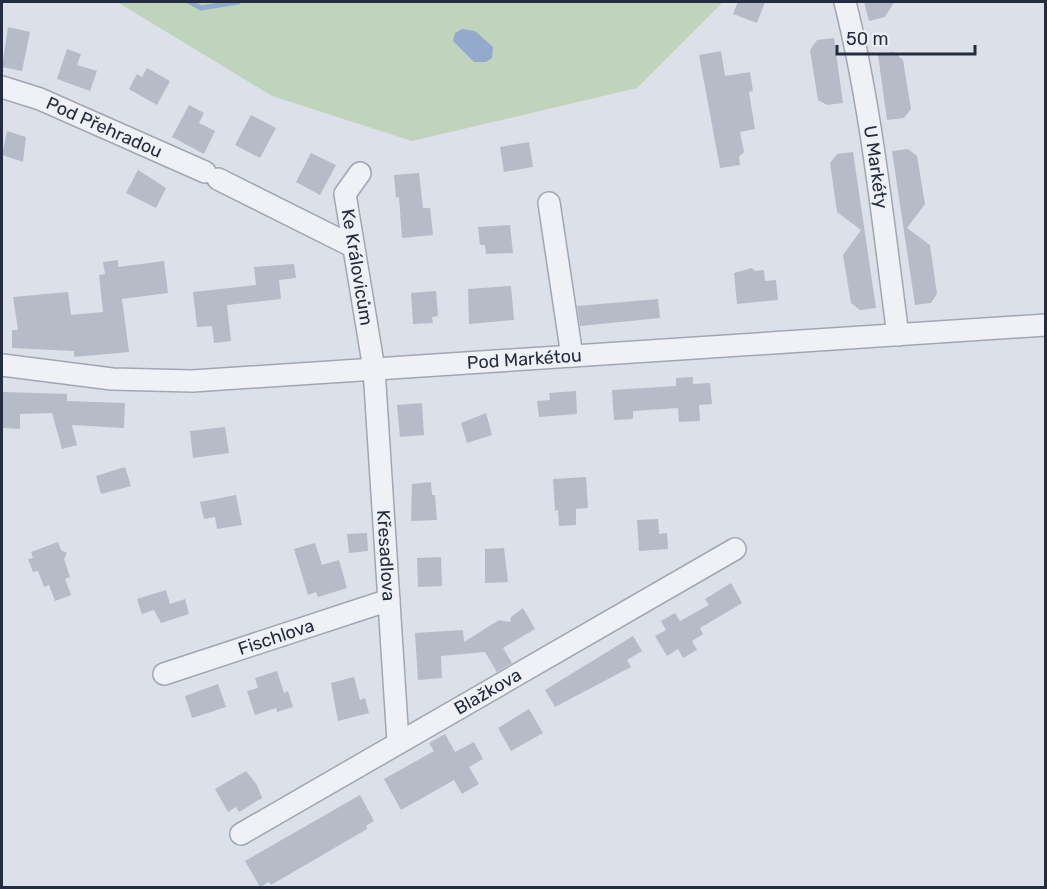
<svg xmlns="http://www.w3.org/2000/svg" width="1047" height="889" viewBox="0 0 1047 889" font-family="Rubik,sans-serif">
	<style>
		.green { fill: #c0d3bd }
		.water { fill: #93aacc }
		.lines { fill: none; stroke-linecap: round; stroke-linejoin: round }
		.stream { stroke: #93aacc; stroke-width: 5 }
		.building { fill: #b6bbc8 }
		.minor-casing { stroke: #a1a6b2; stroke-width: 24 }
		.minor { stroke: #eff1f6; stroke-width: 21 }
		.labels { text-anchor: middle; stroke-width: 4.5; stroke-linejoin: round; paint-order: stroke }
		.street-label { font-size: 18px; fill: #242c40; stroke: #eceff6 }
	</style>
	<rect width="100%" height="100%" fill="#dce0e8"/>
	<!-- green -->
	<path class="green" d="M 117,2 L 723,2 L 637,88 L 412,141 L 272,96 Z"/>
	<!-- water -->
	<path class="water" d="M 462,29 L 475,31 L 493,47 L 492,58 L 486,62 L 474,62 L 453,41 L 455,33 Z"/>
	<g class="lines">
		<!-- stream -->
		<path class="stream" d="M 190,2 L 201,8 L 238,2"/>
	</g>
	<!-- building -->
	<path class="building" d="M 738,2 L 765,2 L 757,23 L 733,14 Z
		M 864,2 L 894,2 L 885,17 L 869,21 Z
		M 8,27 L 30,32 L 22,71 L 2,67 Z
		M 834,38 L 843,103 L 827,105 L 818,100 L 810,50 L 817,40 Z
		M 67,49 L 81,54 L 77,65 L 97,71 L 90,91 L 57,79 Z
		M 721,51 L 725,76 L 750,72 L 753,91 L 749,92 L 755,129 L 740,132 L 744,152 L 739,157 L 740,165 L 720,168 L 699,55 Z
		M 894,52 L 903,60 L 911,109 L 904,118 L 887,120 L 878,55 Z
		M 147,68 L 170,81 L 157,105 L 129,89 L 137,74 L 142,77 Z
		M 189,105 L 204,113 L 199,123 L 215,131 L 204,154 L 172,137 Z
		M 251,115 L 276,128 L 260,158 L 235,145 Z
		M 7,131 L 26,137 L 23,162 L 2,155 Z
		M 529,142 L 533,167 L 504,172 L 500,147 Z
		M 908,149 L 917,156 L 925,204 L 907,228 L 930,245 L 937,294 L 931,303 L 915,305 L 892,151 Z
		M 853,152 L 876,308 L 860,310 L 851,303 L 843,255 L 861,230 L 837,212 L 830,163 L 837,154 Z
		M 311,153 L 336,165 L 320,195 L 296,182 Z
		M 138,170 L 166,188 L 156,208 L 126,193 Z
		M 419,173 L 423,208 L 430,208 L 433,235 L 402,238 L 399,197 L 396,198 L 394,175 Z
		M 510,225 L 513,253 L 486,254 L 485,245 L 480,245 L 478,227 Z
		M 118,260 L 118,267 L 164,261 L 168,293 L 122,299 L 129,352 L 74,357 L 74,351 L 12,348 L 12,330 L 18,330 L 13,297 L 68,292 L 71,315 L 103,312 L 99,275 L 105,274 L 103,262 Z
		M 294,264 L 296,278 L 279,280 L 281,299 L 227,305 L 231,341 L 214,343 L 212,326 L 197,327 L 193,292 L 256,285 L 254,267 Z
		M 752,268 L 755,271 L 764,270 L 765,281 L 776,280 L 778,300 L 737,304 L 734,273 Z
		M 511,286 L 514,320 L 469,324 L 468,289 Z
		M 436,291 L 438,316 L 432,317 L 433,323 L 413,324 L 411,293 Z
		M 658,299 L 660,318 L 580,326 L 577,306 Z
		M 693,377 L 693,384 L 710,383 L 712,404 L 699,405 L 700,421 L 679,422 L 678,408 L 633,411 L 633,419 L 614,420 L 612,390 L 676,386 L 676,378 Z
		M 576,391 L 577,414 L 539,417 L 537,401 L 550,400 L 549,393 Z
		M 2,392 L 67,394 L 67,401 L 125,403 L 124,428 L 72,425 L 77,445 L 62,449 L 52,413 L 20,414 L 20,429 L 3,428 Z
		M 422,403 L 424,435 L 400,437 L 397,405 Z
		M 486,413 L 492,435 L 467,443 L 461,423 Z
		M 225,427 L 229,453 L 193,458 L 190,431 Z
		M 125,467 L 131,486 L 101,494 L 96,476 Z
		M 586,477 L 588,508 L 576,509 L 576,525 L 559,526 L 558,510 L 555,511 L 553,479 Z
		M 431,482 L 432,495 L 435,495 L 437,520 L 411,521 L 412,484 Z
		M 236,495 L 242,525 L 217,529 L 215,517 L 204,519 L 200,502 Z
		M 658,519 L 659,534 L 667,533 L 668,549 L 639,551 L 637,520 Z
		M 367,533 L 368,551 L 349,553 L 347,534 Z
		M 58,542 L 61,550 L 67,553 L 64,559 L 70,577 L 65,579 L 71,595 L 55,601 L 49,585 L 44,587 L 38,571 L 33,572 L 28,559 L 33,558 L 31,552 Z
		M 315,543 L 322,565 L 339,560 L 347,588 L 318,597 L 316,592 L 308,595 L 294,549 Z
		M 504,548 L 508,582 L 485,583 L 485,549 Z
		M 441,557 L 442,586 L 418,587 L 417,558 Z
		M 731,583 L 742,603 L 700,628 L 703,634 L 692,641 L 697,650 L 683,658 L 678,649 L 667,656 L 655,636 L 666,630 L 661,621 L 675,613 L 680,621 L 709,605 L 705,599 Z
		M 166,590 L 170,604 L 185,599 L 189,614 L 161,623 L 154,610 L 142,614 L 137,599 Z
		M 523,608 L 535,629 L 503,648 L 512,663 L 497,672 L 485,652 L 441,656 L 442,678 L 418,680 L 415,633 L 463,630 L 464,642 L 499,620 L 510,622 L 511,617 Z
		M 633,636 L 642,651 L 627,660 L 631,667 L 555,707 L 545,690 Z
		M 277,671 L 284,693 L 288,691 L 293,707 L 277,712 L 276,708 L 255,715 L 247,691 L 258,688 L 255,678 Z
		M 354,677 L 360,700 L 365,698 L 369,713 L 338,721 L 331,683 Z
		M 218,684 L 226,707 L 192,718 L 185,696 Z
		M 529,709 L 543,733 L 511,751 L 498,728 Z
		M 445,734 L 455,752 L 474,742 L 483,759 L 469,767 L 479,784 L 462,794 L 454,780 L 401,810 L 384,779 L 434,751 L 429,743 Z
		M 246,771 L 257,785 L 262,798 L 239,812 L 236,807 L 228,812 L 215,789 Z
		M 360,795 L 374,821 L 366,826 L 367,829 L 271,885 L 269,882 L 260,887 L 245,861 Z"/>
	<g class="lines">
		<!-- minor casing -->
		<g class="minor-casing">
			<g id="minor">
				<path id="s1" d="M 845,2 C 872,110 883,224 898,335"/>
				<path id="s2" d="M 2,87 L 40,99 L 205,172"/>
				<path id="s3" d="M 360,173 L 345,194 L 374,369 L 398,742"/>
				<path d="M 218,179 L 352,246"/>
				<path d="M 549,203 L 572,356"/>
				<path id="s4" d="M 2,365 L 112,379 L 192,381 L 1046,325"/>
				<path id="s5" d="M 164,674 L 389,600"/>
				<path id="s6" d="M 241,834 L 735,549"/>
			</g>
		</g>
		<!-- minor -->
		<use href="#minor" class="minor"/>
	</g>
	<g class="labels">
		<!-- street labels -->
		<g class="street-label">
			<text dy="6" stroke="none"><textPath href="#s2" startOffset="110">Pod Přehradou</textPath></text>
			<text dy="6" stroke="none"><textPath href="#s1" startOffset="168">U Markéty</textPath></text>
			<text dy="6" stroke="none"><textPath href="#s3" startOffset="100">Ke Královicům</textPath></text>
			<text dy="6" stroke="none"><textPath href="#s4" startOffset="524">Pod Markétou</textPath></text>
			<text dy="6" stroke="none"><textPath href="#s3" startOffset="390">Křesadlova</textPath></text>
			<text dy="6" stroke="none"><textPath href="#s5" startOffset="118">Fischlova</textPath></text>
			<text dy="6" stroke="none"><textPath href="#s6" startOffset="285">Blažkova</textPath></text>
		</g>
	</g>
	<!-- border -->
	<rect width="1047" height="889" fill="none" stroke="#242c40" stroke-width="6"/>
	<!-- scale -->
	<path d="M837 45v9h138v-9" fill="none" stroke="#242c40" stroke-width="3"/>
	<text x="846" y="45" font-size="18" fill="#242c40" stroke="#eceff6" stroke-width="4.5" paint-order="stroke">50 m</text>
</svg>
